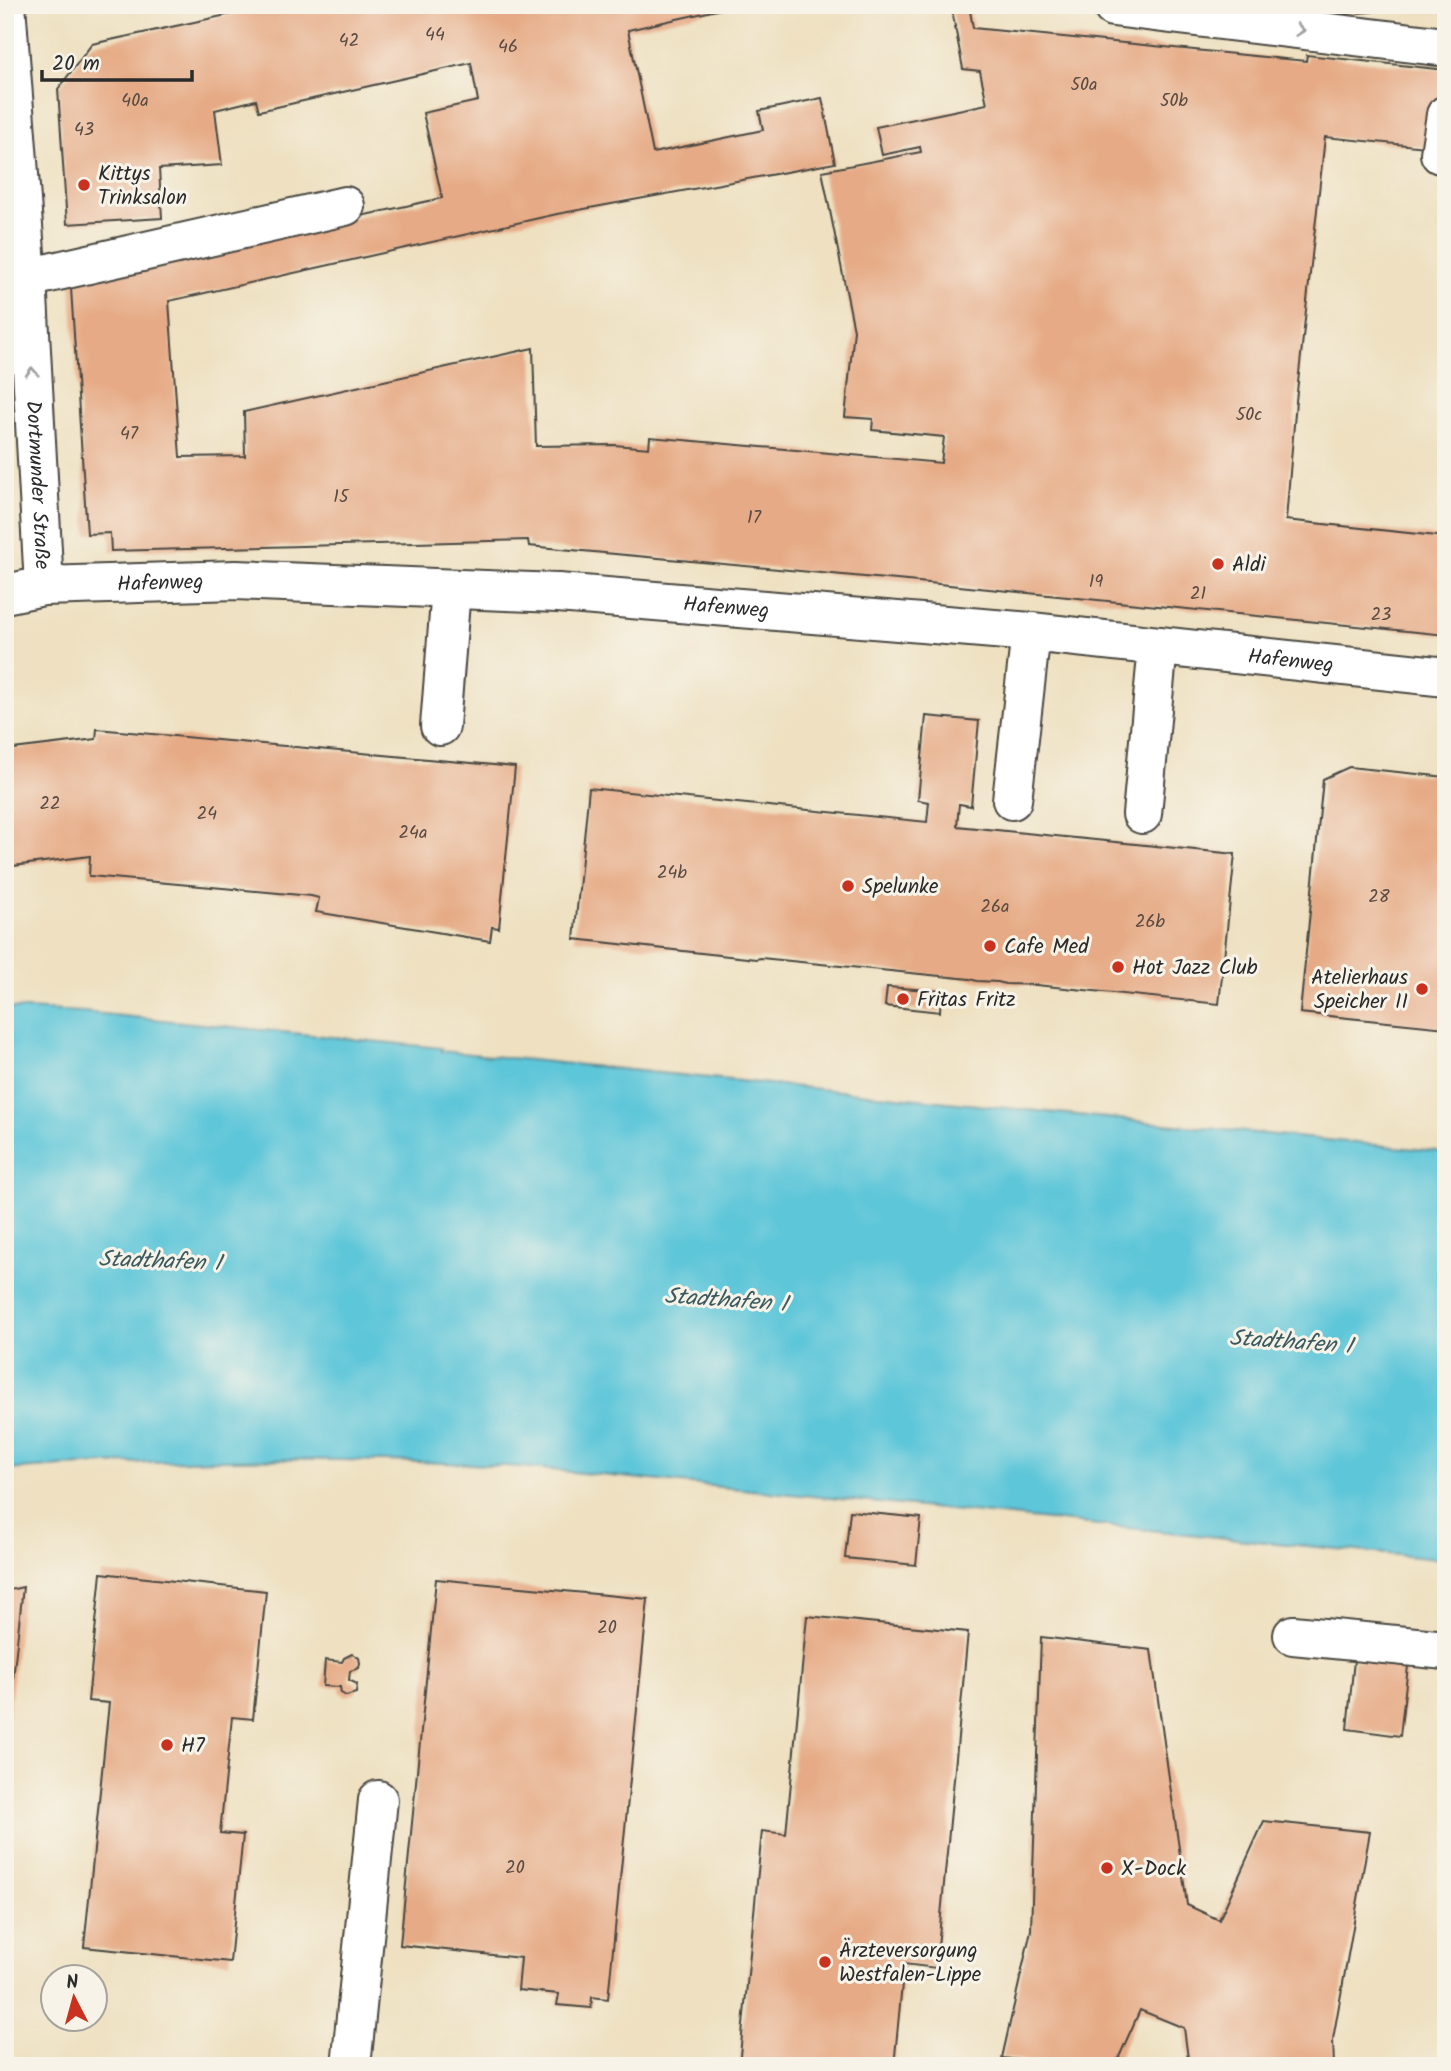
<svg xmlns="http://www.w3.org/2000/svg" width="1451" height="2071" viewBox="0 0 1451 2071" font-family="Kalam,sans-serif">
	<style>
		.water { fill: #5dc6d9; stroke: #447882; stroke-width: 2 }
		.building { fill: #e6ab86 }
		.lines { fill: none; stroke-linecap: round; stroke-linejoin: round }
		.minor-casing { stroke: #484641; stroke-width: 42 }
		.minor { stroke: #fff; stroke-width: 38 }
		.oneway { stroke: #a0a0a0 }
		.poi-dot { fill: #c8321e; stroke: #f7f3e8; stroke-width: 2.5 }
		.labels { text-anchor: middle; stroke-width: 6; stroke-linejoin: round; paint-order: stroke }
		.number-label { font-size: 18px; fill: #5a4b42 }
		.poi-label { font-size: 21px; fill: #2b2b2b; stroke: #f7f3e8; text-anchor: start }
		.street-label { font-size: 21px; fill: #2b2b2b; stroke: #f7f3e8 }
		.water-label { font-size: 23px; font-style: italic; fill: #3a5a5f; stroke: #f7f3e8 }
	</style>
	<rect width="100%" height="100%" fill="#f7f3e8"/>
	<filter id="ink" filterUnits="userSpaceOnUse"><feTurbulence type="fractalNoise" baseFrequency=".0143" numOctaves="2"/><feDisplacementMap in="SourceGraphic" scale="14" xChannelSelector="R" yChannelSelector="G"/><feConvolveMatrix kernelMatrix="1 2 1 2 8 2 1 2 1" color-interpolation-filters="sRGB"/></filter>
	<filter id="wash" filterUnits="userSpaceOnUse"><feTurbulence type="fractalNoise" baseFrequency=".00686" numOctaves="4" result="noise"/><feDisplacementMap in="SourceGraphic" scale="28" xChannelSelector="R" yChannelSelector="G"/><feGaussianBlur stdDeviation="1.57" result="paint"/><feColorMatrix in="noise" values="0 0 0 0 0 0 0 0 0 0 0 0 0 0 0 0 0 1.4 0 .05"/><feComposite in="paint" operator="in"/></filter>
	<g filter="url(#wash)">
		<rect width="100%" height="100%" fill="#eee0c0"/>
		<!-- water -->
		<path class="water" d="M 5,1008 L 83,1012 L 442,1048 L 441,1051 L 1446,1152 L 1446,1560 L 522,1467 C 349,1456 178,1457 5,1470 Z"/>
		<g id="blocks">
			<!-- building -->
			<path class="building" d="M 273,5 L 739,5 L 628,30 L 653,153 L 763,130 L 759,111 L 822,98 L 835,163 L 557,214 L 169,301 L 180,457 L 245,456 L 244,412 L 533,348 L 536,446 L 614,445 L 649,448 L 650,437 L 941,463 L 944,437 L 872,430 L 873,419 L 845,417 L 854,330 L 822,171 L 921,152 L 920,147 L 882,155 L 876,127 L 987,104 L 980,71 L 963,69 L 951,5 L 969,5 L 973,28 L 1306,61 L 1307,55 L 1446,70 L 1446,149 L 1325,137 L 1296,401 L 1286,520 L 1446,537 L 1446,635 L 929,583 L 529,546 L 528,540 L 111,551 L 110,533 L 87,534 L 70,273 L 325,224 L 442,198 L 423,113 L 478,101 L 471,63 L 259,111 L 256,100 L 215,110 L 222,165 L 159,169 L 162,218 L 67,224 L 58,89 L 92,44 Z
				M 1262,5 L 1407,5 L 1407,6 L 1370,12 L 1340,14 L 1262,7 Z
				M 926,716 L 979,721 L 971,806 L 959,804 L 957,826 L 1235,854 L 1219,1004 L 1036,985 L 1005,984 L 998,982 L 977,981 L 970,979 L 761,958 L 756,959 L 574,939 L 589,788 L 927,822 L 929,802 L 918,800 Z
				M 97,729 L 515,767 L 499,928 L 492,927 L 490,941 L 316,912 L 319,898 L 311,896 L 90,876 L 89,876 L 90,856 L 5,867 L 5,750 L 96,739 Z
				M 1349,767 L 1446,777 L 1446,1028 L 1300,1013 L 1323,779 Z
				M 887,987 L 941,991 L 940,1012 L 885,1006 Z
				M 850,1511 L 921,1518 L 916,1565 L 845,1558 Z
				M 101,1573 L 266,1591 L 253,1719 L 232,1717 L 220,1833 L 243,1835 L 230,1962 L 84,1947 L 109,1703 L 88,1701 Z
				M 436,1579 L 648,1599 L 608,1999 L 592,1997 L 591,2008 L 557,2005 L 559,1994 L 518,1990 L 521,1958 L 400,1945 Z
				M 23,1587 L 9,1716 L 5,1717 L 5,1591 Z
				M 807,1616 L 968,1632 L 936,1968 L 904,1964 L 894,2066 L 739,2066 L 762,1831 L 786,1834 Z
				M 1041,1637 L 1151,1650 L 1187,1905 L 1219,1920 L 1264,1821 L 1370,1832 L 1333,2039 L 1334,2066 L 1189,2066 L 1184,2028 L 1140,2010 L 1115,2066 L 1071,2066 L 1002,2058 L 1031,1930 Z
				M 352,1654 L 359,1658 L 360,1663 L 359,1668 L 350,1671 L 349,1680 L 357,1684 L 356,1693 L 346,1696 L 341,1693 L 340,1687 L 323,1686 L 325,1660 L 342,1662 L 344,1658 Z
				M 1354,1660 L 1408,1666 L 1400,1736 L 1347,1729 Z"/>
		</g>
	</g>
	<g filter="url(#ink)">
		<use href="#blocks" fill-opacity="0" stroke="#484641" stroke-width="2"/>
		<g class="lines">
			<!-- minor casing -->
			<g class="minor-casing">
				<g id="minor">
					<path id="s1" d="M 6,5 L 27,278 L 44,586"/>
					<path d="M 1112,5 L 1113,7 L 1446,47"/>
					<path d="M 1440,154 L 1446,115"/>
					<path d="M 27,278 L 345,206"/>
					<path id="s2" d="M 5,594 L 44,586 L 236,580 L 558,593 L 1031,632 L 1446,677"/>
					<path d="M 440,726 L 451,589"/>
					<path d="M 1012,800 L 1031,632"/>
					<path d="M 1142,814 L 1158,646"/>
					<path d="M 1293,1635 L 1446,1650"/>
					<path d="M 351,2066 L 378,1800"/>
				</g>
			</g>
			<!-- minor -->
			<use href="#minor" class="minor"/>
		</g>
		<!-- one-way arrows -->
		<defs><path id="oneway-chevron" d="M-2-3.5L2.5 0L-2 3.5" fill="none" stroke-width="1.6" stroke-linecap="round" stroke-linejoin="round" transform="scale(1.75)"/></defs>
		<g class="oneway">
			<use href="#oneway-chevron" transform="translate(1300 30) rotate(6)"/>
			<use href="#oneway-chevron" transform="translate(32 372) rotate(-93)"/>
		</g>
	</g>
	<!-- markers -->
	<g class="poi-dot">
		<circle cx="84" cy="185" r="7"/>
		<circle cx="1218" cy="564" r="7"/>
		<circle cx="848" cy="886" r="7"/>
		<circle cx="990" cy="946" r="7"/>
		<circle cx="1118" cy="967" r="7"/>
		<circle cx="1422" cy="989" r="7"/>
		<circle cx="903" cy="999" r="7"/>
		<circle cx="167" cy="1745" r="7"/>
		<circle cx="1107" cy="1868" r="7"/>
		<circle cx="825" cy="1962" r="7"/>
	</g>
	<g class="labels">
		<!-- number labels -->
		<g class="number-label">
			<text x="435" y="40">44</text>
			<text x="349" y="46">42</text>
			<text x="508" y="52">46</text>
			<text x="1084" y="90">50a</text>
			<text x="135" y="106">40a</text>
			<text x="1174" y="106">50b</text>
			<text x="84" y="135">43</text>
			<text x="1249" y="420">50c</text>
			<text x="129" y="439">47</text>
			<text x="341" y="502">15</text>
			<text x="754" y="523">17</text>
			<text x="1096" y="587">19</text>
			<text x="1198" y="599">21</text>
			<text x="1381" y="620">23</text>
			<text x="50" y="809">22</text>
			<text x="207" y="819">24</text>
			<text x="413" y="838">24a</text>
			<text x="672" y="878">24b</text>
			<text x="1379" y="902">28</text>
			<text x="995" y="912">26a</text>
			<text x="1150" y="927">26b</text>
			<text x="607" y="1633">20</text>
			<text x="515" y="1873">20</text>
		</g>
		<!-- poi labels -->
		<g class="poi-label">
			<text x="98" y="180">Kittys<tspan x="98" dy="24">Trinksalon</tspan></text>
			<text x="1232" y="571">Aldi</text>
			<text x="862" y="893">Spelunke</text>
			<text x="1004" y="953">Cafe Med</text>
			<text x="1132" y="974">Hot Jazz Club</text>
			<text x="1408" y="984" text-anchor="end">Atelierhaus<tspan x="1408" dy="24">Speicher II</tspan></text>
			<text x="917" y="1006">Fritas Fritz</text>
			<text x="181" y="1752">H7</text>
			<text x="1121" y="1875">X-Dock</text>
			<text x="839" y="1957">Ärzteversorgung<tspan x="839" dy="24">Westfalen-Lippe</tspan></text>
		</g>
		<!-- street labels -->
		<g class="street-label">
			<text dy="7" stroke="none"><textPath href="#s1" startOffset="481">Dortmunder Straße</textPath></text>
			<text dy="7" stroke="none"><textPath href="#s2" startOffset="156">Hafenweg</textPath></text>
			<text dy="7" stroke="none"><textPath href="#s2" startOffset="723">Hafenweg</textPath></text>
			<text dy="7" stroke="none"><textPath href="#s2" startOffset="1290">Hafenweg</textPath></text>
		</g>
		<!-- water labels -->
		<g class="water-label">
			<text transform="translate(160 1260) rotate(2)" y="8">Stadthafen 1</text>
			<text transform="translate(726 1299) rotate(4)" y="8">Stadthafen 1</text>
			<text transform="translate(1291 1341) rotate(4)" y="8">Stadthafen 1</text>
		</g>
	</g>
	<!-- margin -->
	<rect width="1451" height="2071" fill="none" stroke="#f7f3e8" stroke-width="28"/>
	<!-- north arrow -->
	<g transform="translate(74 1998) rotate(354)"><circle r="33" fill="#f7f3e8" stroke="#a5a39c" stroke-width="2"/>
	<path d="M0-5L12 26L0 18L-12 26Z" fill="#c8321e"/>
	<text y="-10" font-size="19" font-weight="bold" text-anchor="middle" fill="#2b2b2b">N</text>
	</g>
	<!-- scale -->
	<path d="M42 70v10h150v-10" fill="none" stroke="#2b2b2b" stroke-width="3.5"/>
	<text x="52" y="70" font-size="21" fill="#2b2b2b" stroke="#f7f3e8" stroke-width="5" paint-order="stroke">20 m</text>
</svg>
